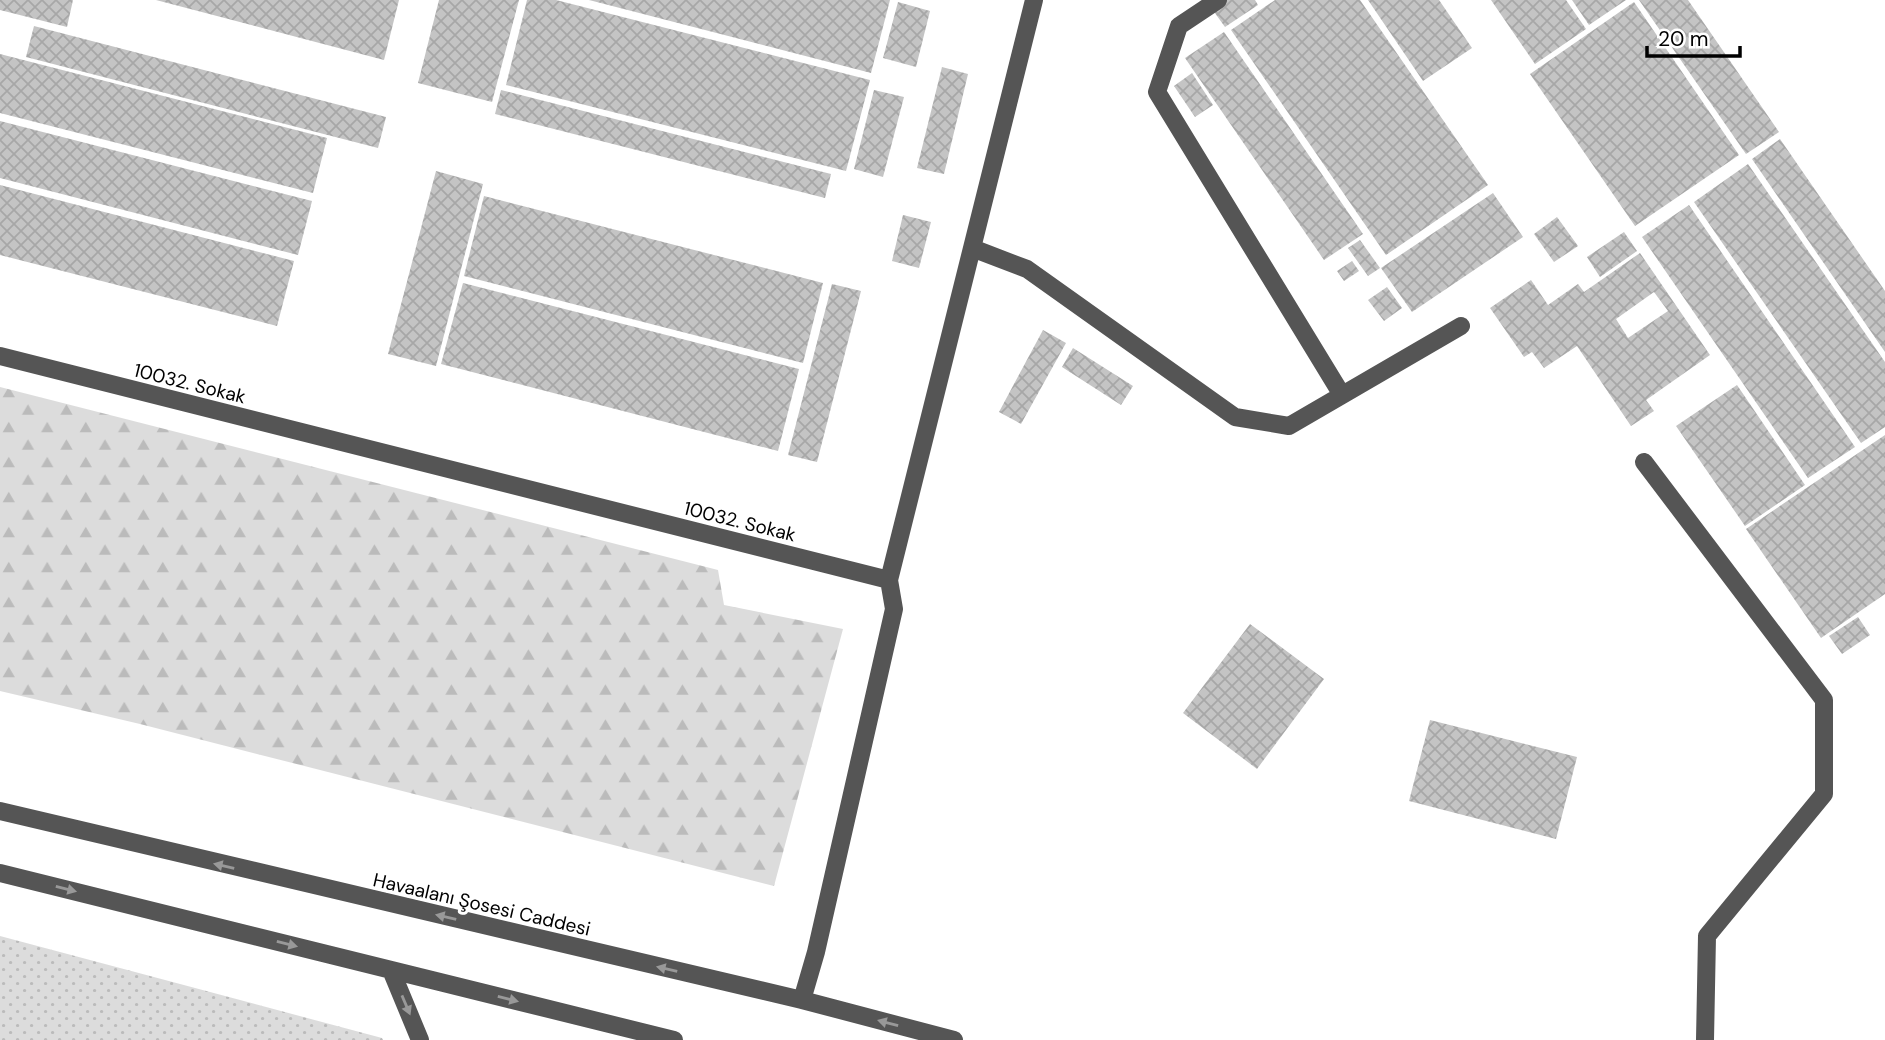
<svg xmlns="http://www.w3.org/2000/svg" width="1885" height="1040" viewBox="0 0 1885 1040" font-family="'DM Sans',sans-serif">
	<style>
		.green { fill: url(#green-dots) }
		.forest { fill: url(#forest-firs) }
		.building { fill: url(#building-cross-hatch); fill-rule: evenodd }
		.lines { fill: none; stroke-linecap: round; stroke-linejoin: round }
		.minor { stroke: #555; stroke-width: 18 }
		.oneway { fill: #999 }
		.labels { text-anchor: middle; stroke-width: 6; stroke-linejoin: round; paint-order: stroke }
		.street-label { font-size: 19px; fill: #000; stroke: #fff }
	</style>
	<defs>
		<pattern id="green-dots" width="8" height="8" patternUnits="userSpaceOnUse" patternTransform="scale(1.75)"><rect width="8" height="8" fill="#dcdcdc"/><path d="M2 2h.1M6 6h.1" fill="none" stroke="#bbb" stroke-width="1.8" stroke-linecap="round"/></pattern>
		<pattern id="forest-firs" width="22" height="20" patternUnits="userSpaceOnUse" patternTransform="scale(1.75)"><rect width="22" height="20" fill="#dcdcdc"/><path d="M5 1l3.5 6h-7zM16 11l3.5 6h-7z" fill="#bbb"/></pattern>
		<pattern id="building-cross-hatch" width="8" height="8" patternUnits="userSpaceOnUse" patternTransform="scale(1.75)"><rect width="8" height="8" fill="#c4c4c4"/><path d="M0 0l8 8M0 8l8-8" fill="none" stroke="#a7a7a7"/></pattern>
	</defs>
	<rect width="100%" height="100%" fill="#fff"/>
	<!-- green -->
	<path class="green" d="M 0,936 L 382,1038 L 383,1040 L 0,1040 Z"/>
	<!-- forest -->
	<path class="forest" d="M 0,387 L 718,570 L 724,605 L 843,629 L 774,886 L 140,724 L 0,691 Z"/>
	<!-- building -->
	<path class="building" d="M 0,0 L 73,0 L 67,27 L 0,10 Z
		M 156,0 L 399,0 L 384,60 Z
		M 439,0 L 519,0 L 492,102 L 418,83 Z
		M 527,0 L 556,0 L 870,80 L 846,171 L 506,85 Z
		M 589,0 L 890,0 L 871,73 Z
		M 1224,0 L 1255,0 L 1258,5 L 1225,27 L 1212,9 Z
		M 1275,0 L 1360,0 L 1488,185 L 1386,255 L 1231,30 Z
		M 1368,0 L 1439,0 L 1472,48 L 1423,81 Z
		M 1491,0 L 1566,0 L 1586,29 L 1535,64 Z
		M 1572,0 L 1626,0 L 1589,25 Z
		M 1639,0 L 1688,0 L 1779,132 L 1746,154 Z
		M 898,2 L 930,11 L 916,67 L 883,58 Z
		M 1634,2 L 1739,155 L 1635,226 L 1530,74 Z
		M 34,26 L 386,117 L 378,148 L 26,57 Z
		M 1224,32 L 1363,234 L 1324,260 L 1185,58 Z
		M 0,54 L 327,138 L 313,193 L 0,113 Z
		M 942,67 L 968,74 L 944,174 L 917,168 Z
		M 1192,73 L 1213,105 L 1195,117 L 1174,86 Z
		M 501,90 L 831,174 L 825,198 L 495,114 Z
		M 874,90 L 904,97 L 883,177 L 854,169 Z
		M 0,121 L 312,201 L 298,255 L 0,178 Z
		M 1780,139 L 1885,291 L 1885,352 L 1752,159 Z
		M 1748,164 L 1885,362 L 1885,427 L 1861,443 L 1694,202 Z
		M 436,171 L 483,184 L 436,366 L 388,354 Z
		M 0,185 L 294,261 L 277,326 L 0,255 Z
		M 1493,193 L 1523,237 L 1412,312 L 1381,268 Z
		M 484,196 L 823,283 L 803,363 L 464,276 Z
		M 1689,205 L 1855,447 L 1808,478 L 1642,237 Z
		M 903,215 L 931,222 L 919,268 L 892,261 Z
		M 1557,217 L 1578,246 L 1554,262 L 1534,234 Z
		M 1624,232 L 1637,251 L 1600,277 L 1587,257 Z
		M 1360,240 L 1380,268 L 1368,276 L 1348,248 Z
		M 1640,253 L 1710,355 L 1646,400 L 1654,411 L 1631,426 L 1577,346 L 1544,368 L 1532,352 L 1524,357 L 1490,308 L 1531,280 L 1548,305 L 1578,284 L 1584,292 ZM 1654,292 L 1668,311 L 1628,338 L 1616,319 Z
		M 1352,261 L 1359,271 L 1344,281 L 1337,271 Z
		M 463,283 L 799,369 L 778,451 L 441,364 Z
		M 832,284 L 861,291 L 817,462 L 788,455 Z
		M 1387,287 L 1402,308 L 1384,321 L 1368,300 Z
		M 1043,330 L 1066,343 L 1021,424 L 999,412 Z
		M 1073,348 L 1133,386 L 1121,405 L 1062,367 Z
		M 1737,385 L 1805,485 L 1745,526 L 1676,426 Z
		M 1885,435 L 1885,594 L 1821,638 L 1746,529 Z
		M 1858,617 L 1870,635 L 1842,654 L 1829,636 Z
		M 1250,624 L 1324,679 L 1257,769 L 1183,713 Z
		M 1430,720 L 1577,757 L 1556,839 L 1409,801 Z"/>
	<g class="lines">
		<!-- minor -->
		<path class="minor" d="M 1218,0 L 1179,26 L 1157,92 L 1342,395
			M 972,248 L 1027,269 L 1235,417 L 1289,426 L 1461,326
			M 0,356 L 889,580
			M 1644,462 L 1824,700 L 1824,794 L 1707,936 L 1705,1040
			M 0,811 L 802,1000 L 954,1040
			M 0,873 L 674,1040
			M 391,970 L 420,1040
			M 802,1000 L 816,952 L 894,609 L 889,580 L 1034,0"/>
	</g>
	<!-- one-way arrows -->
	<defs><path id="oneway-solid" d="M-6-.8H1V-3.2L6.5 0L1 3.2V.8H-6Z" transform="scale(1.75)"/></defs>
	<g class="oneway">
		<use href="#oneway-solid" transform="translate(224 866) rotate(-167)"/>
		<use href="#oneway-solid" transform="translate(66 889) rotate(14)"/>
		<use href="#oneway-solid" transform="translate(446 917) rotate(-167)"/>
		<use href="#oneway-solid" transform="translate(287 944) rotate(14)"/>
		<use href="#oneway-solid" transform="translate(667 969) rotate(-167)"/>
		<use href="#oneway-solid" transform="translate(508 999) rotate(14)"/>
		<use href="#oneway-solid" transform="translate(406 1005) rotate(67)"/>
		<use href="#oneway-solid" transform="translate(888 1023) rotate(-165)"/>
	</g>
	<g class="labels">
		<!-- street labels -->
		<g class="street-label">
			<text transform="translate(190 383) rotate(14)" y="7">10032. Sokak</text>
			<text transform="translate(740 521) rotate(14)" y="7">10032. Sokak</text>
			<text transform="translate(482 904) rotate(13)" y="7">Havaalanı Şosesi Caddesi</text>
		</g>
	</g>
	<!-- scale -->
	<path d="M1647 46v10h93v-10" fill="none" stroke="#000000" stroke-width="3.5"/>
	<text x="1658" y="46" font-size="21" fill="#000000" stroke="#ffffff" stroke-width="5" paint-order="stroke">20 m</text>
</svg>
